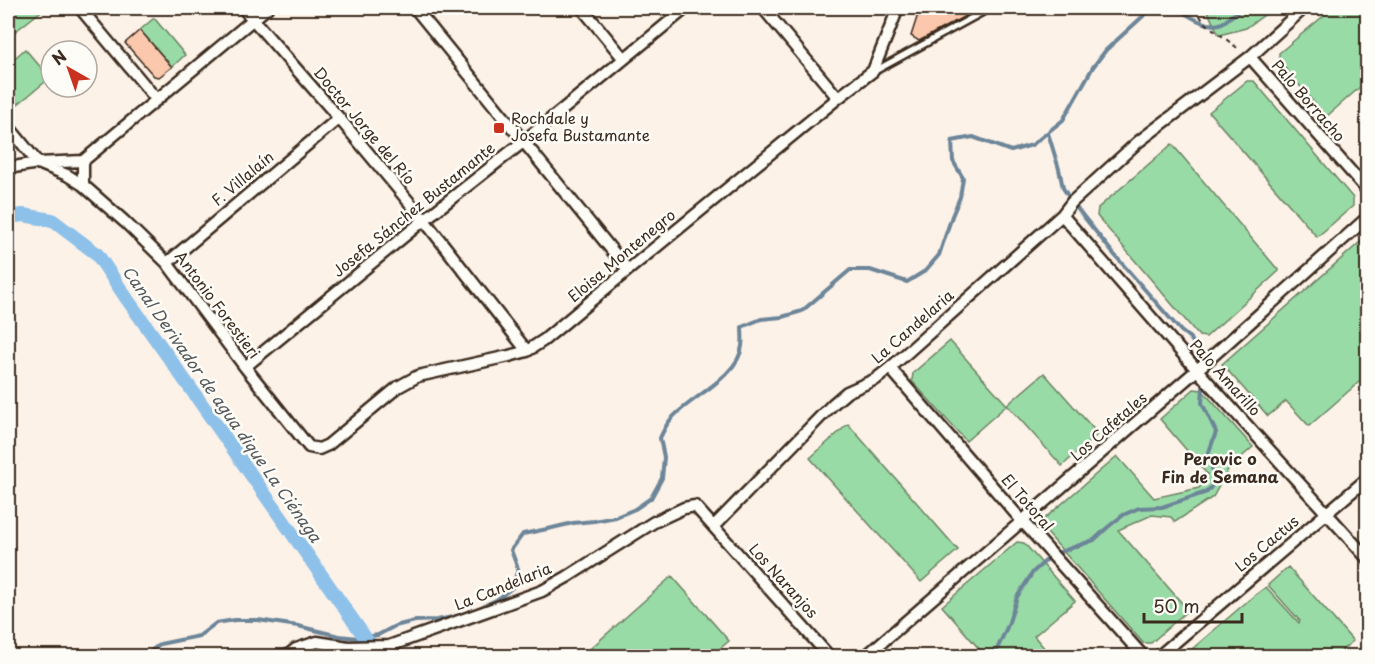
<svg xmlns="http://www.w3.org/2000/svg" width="1375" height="664" viewBox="0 0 1375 664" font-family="'Playpen Sans',sans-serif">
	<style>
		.green { fill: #99dba6; stroke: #6a8262; stroke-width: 1.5 }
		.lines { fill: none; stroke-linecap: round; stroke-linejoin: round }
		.stream { stroke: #6c8598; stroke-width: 4 }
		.canal { stroke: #8dc1ea; stroke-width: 14 }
		.building { fill: #fcc8ad; stroke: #3b2a1e; stroke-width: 1.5 }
		.lane-casing { stroke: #3b2a1e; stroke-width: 10 }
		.street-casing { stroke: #3b2a1e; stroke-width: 15 }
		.path { stroke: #3b2a1e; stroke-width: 2; stroke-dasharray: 4.5 4.5; stroke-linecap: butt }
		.lane { stroke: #fdfcf7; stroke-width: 5 }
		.street { stroke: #fdfcf7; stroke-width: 10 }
		.poi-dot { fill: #c8321e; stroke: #fdfcf7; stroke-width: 2 }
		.labels { text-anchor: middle; stroke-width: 5; stroke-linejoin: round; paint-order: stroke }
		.street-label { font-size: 15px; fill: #3b2a1e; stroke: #fdfcf7 }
		.poi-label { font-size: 15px; fill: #3b2a1e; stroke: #fdfcf7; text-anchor: start }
		.water-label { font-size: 16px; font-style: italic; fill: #54575b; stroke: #fdfcf7 }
		.neighbourhood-label { font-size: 16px; font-weight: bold; fill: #3b2a1e; stroke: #fdfcf7 }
	</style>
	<rect width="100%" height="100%" fill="#fdf2e8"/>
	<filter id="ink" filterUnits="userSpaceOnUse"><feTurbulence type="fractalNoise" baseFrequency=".0167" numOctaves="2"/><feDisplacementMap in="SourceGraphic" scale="12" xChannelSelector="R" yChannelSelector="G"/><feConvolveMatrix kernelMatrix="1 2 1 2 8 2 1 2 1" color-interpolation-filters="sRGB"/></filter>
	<g filter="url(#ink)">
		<!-- green -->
		<path class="green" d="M 18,8 L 45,8 L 12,34 L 8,30 L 8,16 Z
			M 1206,8 L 1274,8 L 1246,28 L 1219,35 Z
			M 1333,8 L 1359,8 L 1367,18 L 1367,81 L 1326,117 L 1279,61 L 1279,53 Z
			M 154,18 L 185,55 L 172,67 L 140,30 Z
			M 25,49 L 50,78 L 12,109 L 8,104 L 8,64 Z
			M 1247,81 L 1254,81 L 1353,198 L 1353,206 L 1317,237 L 1209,112 Z
			M 1172,144 L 1279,271 L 1206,337 L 1199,336 L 1097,216 L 1098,208 Z
			M 1367,236 L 1367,375 L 1309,426 L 1286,401 L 1268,416 L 1222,364 Z
			M 950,341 L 1007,405 L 1044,373 L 1098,434 L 1062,466 L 1007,405 L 966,441 L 912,381 L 913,373 Z
			M 1194,389 L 1202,390 L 1253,447 L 1229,468 L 1213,497 L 1175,522 L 1171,517 L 1152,515 L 1118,530 L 1188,610 L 1151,643 L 1143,643 L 1042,527 L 1043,520 L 1117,456 L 1154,498 L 1199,488 L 1207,474 L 1160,419 Z
			M 848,424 L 958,550 L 921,582 L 810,458 Z
			M 1017,542 L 1024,543 L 1075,601 L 1034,636 L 1051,656 L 976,656 L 981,651 L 942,606 Z
			M 1288,567 L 1353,641 L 1335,656 L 1184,656 L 1250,599 L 1266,587 L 1299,623 L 1300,621 L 1268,585 Z
			M 672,576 L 729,641 L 711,656 L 582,656 Z"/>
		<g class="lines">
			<!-- stream -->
			<path class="stream" d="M 1176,8 C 1188,15 1208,30 1222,23 C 1229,19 1236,12 1243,8
				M 1048,133 L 1059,169 L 1063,188 L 1072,202 L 1112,252 L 1181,331 L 1190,338 L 1200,352
				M 477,609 L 496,600 L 512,588 L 518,569 L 511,550 L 523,534 L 552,528 L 573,523 L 594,521 L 616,517 L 635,509 L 651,498 L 662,478 L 664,457 L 660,438 C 663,432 666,424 672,418 C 691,397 739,376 742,346 C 743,340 742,333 742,327 L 761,319 L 782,317 L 802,311 L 850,270 L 870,270 L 907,282 L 925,271 L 939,255 L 952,216 L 960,197 L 963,178 L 953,161 L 952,141 L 973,137 L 1011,151 L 1032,145 L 1063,120 L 1093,67 L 1106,50 L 1152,8
				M 144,656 L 160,644 L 199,636 L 216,623 L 235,620 L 258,620 L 298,626 L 339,636 L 358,638 L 378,635 L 395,626 L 415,621 L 437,620 L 458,616
				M 994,656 L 1008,625 L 1017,597 L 1033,572 L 1052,555 L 1094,540 L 1108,527 L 1123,515 L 1139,508 L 1162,507 L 1207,492 L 1214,483 L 1214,475 L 1208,455 L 1216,432 L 1202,403 L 1203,388"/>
			<!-- canal -->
			<path class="canal" d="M 8,217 L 23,215 L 52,220 L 97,254 L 127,299 L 191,389 L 378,656"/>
		</g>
		<!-- building -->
		<path class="building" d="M 920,8 L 980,8 L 919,41 L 911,36 Z
			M 140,30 L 172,67 L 159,77 L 154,76 L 125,43 Z"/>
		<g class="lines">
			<!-- lane casing -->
			<g class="lane-casing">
				<path id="lane" d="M 875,71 L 990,8"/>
			</g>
			<!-- street casing -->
			<g class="street-casing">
				<path id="street" d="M 80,8 L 157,100
					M 243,8 L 339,118 L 424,220 L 527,351
					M 415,8 L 628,270
					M 582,8 L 624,59
					M 763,8 L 838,98
					M 1250,57 L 1368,191
					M 8,126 L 38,163 L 67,175 L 83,185 L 125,222 L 167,263 L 245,367 L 309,447 L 319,449 L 328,445 L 398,387 L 418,376 L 509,356 L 527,351 L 544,340 L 628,270 L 838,98 L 873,71 L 898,8
					M 83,161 L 83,185
					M 8,168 L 38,163 L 83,161 L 267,8
					M 1062,215 L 1197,370 L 1368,559
					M 167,263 L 339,118
					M 245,367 L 424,220 L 523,142 L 686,8
					M 890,368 L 1023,522 L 1143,656
					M 714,526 L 833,404 L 847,392 L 876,379 L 890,368 L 1062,215 L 1072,202 L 1138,142 L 1250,57 L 1304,8
					M 389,646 L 396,656
					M 287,656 L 296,649 L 317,642 L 348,647 L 389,646 L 542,591 L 567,577 L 654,522 L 684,508 L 695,506 L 829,656
					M 866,656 L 1197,370 L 1368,217
					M 1159,656 L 1368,478"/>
			</g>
			<!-- path -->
			<path class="path" d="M 1195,8 L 1204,22 L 1240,50"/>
			<!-- lane -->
			<use href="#lane" class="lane"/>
			<!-- street -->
			<use href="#street" class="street"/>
		</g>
	</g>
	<!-- markers -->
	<rect class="poi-dot" x="493" y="122" width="12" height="12" rx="3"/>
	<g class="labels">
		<!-- street labels -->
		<g class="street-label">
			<text transform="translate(1308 101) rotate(49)" y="5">Palo Borracho</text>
			<text transform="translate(364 126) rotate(50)" y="5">Doctor Jorge del Río</text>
			<text transform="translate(243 179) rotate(-40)" y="5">F. Villalaín</text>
			<text transform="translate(414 210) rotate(-39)" y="5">Josefa Sánchez Bustamante</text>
			<text transform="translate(622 256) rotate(-40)" y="5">Eloisa Montenegro</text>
			<text transform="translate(217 305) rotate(53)" y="5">Antonio Forestieri</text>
			<text transform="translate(913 327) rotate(-41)" y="5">La Candelaria</text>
			<text transform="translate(1225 378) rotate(48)" y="5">Palo Amarillo</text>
			<text transform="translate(1109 427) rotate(-41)" y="5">Los Cafetales</text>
			<text transform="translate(1027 503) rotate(49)" y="5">El Totoral</text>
			<text transform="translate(1267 544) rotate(-40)" y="5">Los Cactus</text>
			<text transform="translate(783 581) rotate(48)" y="5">Los Naranjos</text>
			<text transform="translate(503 587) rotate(-22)" y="5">La Candelaria</text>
		</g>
		<!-- poi labels -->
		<g class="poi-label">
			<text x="511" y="124">Rochdale y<tspan x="511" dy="17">Josefa Bustamante</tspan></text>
		</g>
		<!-- water labels -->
		<g class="water-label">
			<text transform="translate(222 404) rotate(55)" y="6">Canal Derivador de agua dique La Ciénaga</text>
		</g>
		<!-- neighbourhood labels -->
		<g class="neighbourhood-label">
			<text x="1220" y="465">Perovic o<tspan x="1220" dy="18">Fin de Semana</tspan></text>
		</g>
	</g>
	<!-- margin -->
	<rect width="1375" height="664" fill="none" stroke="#fdfcf7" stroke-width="30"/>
	<rect x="15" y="15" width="1345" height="634" fill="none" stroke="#3b2a1e" stroke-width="2" filter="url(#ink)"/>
	<!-- north arrow -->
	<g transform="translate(69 69) rotate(320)"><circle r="28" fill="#fdfcf7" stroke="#afa8a0" stroke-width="1.5"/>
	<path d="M0-4.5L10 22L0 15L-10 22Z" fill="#c8321e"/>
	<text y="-9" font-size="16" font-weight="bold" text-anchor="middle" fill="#3b2a1e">N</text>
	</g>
	<!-- scale -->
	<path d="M1144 613v9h98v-9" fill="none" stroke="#3b2a1e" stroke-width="3"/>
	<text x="1153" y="613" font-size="18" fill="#3b2a1e" stroke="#fdfcf7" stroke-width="4.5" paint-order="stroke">50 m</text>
</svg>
